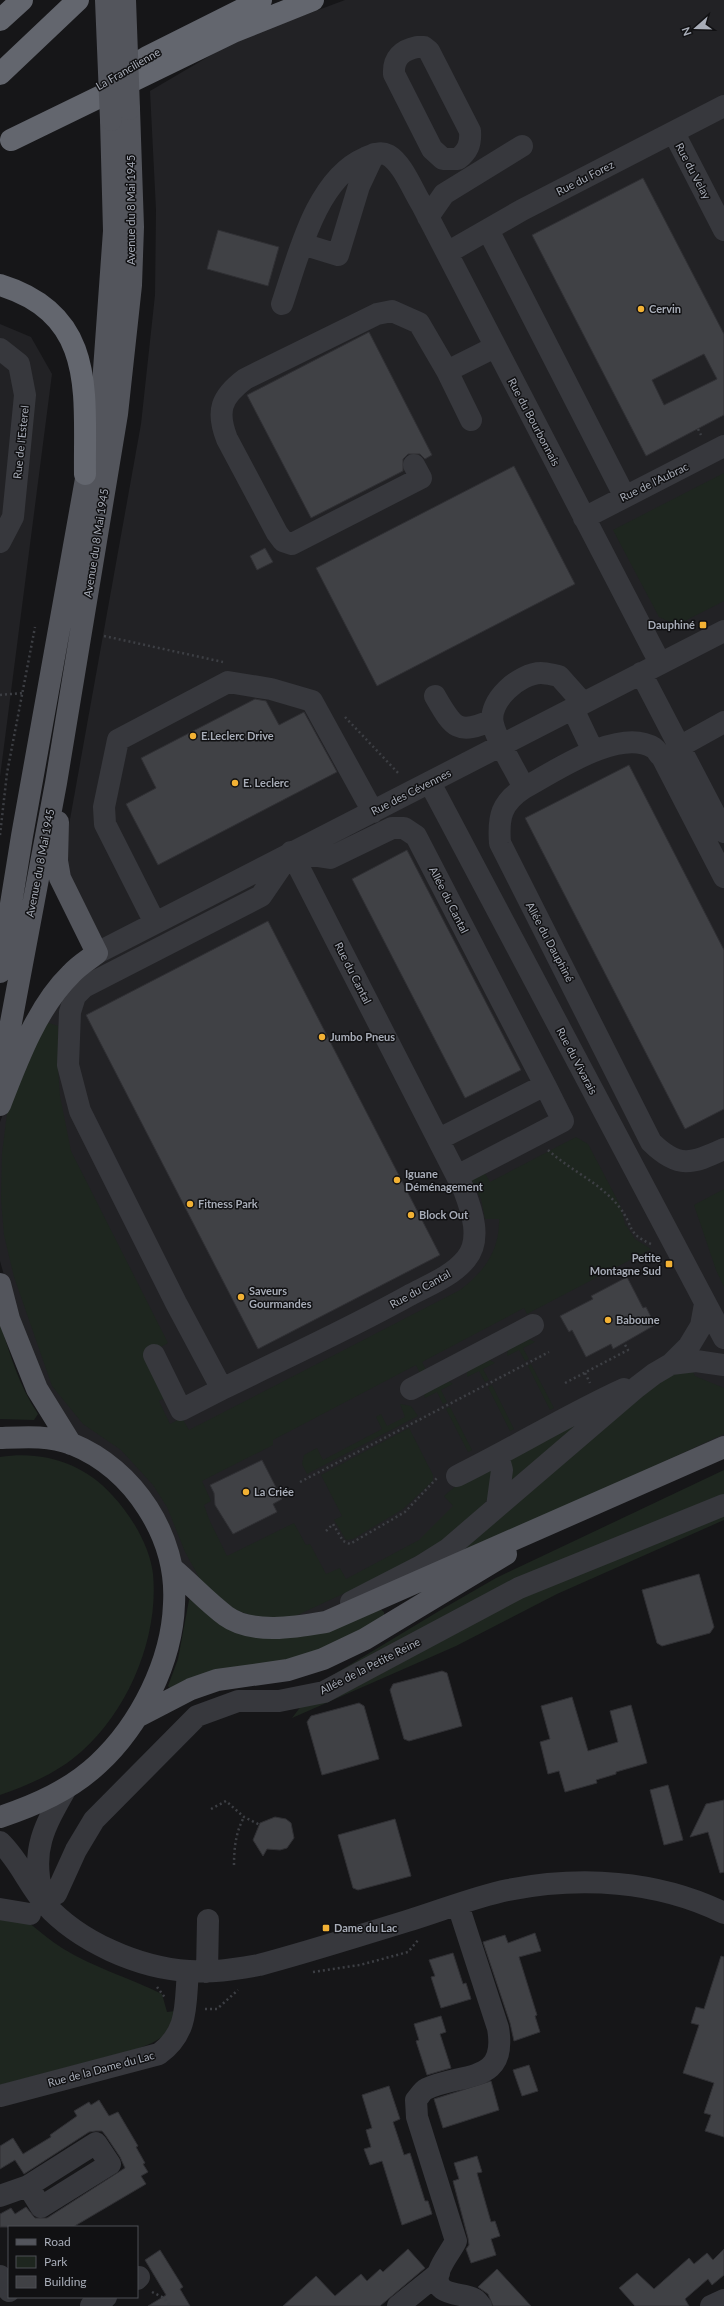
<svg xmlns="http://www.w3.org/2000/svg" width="724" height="2306" viewBox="0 0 724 2306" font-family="Lato,sans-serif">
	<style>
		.built { fill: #222225 }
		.green { fill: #1e261f }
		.building { fill: #404145; stroke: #303034; fill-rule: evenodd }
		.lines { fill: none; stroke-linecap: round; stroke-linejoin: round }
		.path { stroke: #3d3f44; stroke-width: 2.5; stroke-dasharray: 2 3; stroke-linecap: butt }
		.minor { stroke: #37383d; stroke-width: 22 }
		.major { stroke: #53555c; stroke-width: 22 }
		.highway { stroke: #63666e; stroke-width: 22 }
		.major-bridge { stroke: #53555c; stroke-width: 22 }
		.poi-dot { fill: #f2b134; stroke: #111113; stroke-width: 1.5 }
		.labels { text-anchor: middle; stroke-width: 3; stroke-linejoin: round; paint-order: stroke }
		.street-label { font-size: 11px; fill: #a8adb8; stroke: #111113 }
		.poi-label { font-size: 11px; font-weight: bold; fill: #a8adb8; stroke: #111113; text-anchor: start }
	</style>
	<rect width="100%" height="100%" fill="#161618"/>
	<!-- built -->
	<path class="built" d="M 345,0 L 724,0 L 724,1440 L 327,1614 L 258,1621 L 178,1565 L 166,1530 L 75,1439 L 43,1386 L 15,1314 L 0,1261 L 0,1122 L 28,1049 L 62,994 L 89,965 L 68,878 L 67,836 L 141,424 L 155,295 L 156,210 L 150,91 L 235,41 Z
		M 0,324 L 31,337 L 52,374 L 0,777 Z"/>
	<!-- green -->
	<path class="green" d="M 724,473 L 724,601 L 677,625 L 659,617 L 613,530 Z
		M 46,1022 L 58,1026 L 58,1069 L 60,1096 L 71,1151 L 168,1343 L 146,1355 L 167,1397 L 159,1401 L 170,1424 L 182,1418 L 189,1430 L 460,1290 C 484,1272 500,1250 499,1219 L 485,1219 L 481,1199 L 470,1177 L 483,1170 L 490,1182 L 576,1137 L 588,1144 L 620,1205 L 625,1224 L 635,1239 L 651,1249 L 527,1314 L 524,1308 L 422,1362 L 427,1372 L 421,1375 L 416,1365 L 273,1440 L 273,1445 L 202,1481 L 211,1501 L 204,1505 L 209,1519 L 227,1556 L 294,1523 L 306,1545 L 310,1544 L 326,1574 L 340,1568 L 346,1579 L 419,1540 L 453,1506 L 444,1496 L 458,1484 L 487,1469 L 494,1471 L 493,1488 L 484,1505 L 443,1541 L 381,1576 L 300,1614 L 285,1620 L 252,1616 L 236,1610 L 205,1588 L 185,1552 L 167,1507 L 153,1485 L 121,1450 L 83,1424 L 52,1386 L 14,1277 L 4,1235 L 1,1199 L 2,1154 L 7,1113 Z
		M 724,1189 L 724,1287 L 716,1270 L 694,1205 Z
		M 0,1323 C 10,1354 19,1386 38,1414 L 34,1420 L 0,1419 Z
		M 527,1338 L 535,1342 L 523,1348 L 529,1359 L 525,1361 L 519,1350 L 507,1356 L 508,1348 Z
		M 488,1359 L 495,1363 L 483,1369 L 489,1380 L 485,1382 L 479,1371 L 467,1377 L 467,1372 Z
		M 531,1364 L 554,1408 L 550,1410 L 528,1366 Z
		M 691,1368 L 695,1376 L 724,1388 L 724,1434 L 452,1559 L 662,1379 Z
		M 449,1381 L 453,1384 L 441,1390 L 447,1402 L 443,1404 L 437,1392 L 425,1398 L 424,1394 Z
		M 492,1385 L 514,1429 L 510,1431 L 488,1387 Z
		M 610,1401 L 512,1484 L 507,1458 Z
		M 400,1404 L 411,1406 L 418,1416 L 307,1474 L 302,1464 L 304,1455 L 317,1448 L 323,1460 L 382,1429 L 376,1417 L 381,1414 L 387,1426 L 405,1417 Z
		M 450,1407 L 472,1450 L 468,1452 L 446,1409 Z
		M 409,1428 L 433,1475 L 433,1481 L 403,1509 L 353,1539 L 346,1540 L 334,1520 L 342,1516 L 321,1475 Z
		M 0,1457 C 42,1450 84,1463 112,1495 C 131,1515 150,1546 153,1574 C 159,1637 129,1709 82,1751 C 59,1772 29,1785 0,1795 Z
		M 724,1470 L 724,1520 L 557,1594 L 456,1646 L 292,1718 L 318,1684 L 444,1608 L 496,1578 Z
		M 192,1596 L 246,1632 L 378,1607 L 384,1612 L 384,1618 L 316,1652 L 171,1689 L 168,1686 L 178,1659 L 189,1600 Z
		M 0,1903 C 23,1915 40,1934 62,1948 C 94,1968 128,1977 162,1994 L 167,2012 L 175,2011 C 167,2037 163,2039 137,2049 L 0,2085 Z"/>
	<!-- building -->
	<path class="building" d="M 643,178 L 724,334 L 724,415 L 646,456 L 532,235 ZM 704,354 L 717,379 L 664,405 L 652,380 Z
		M 218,230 L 279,247 L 268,286 L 207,269 Z
		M 369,332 L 432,455 L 425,459 L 420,454 L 408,454 L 403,459 L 403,471 L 311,518 L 247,395 Z
		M 514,466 L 575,584 L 377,686 L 316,568 Z
		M 265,548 L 273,562 L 257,570 L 250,556 Z
		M 255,699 L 266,701 L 279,725 L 304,712 L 337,772 L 158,865 L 126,804 L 156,788 L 141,758 Z
		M 629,765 L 724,950 L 724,1109 L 685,1129 L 525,818 Z
		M 407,850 L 521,1070 L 465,1098 L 352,879 Z
		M 268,921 L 440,1255 L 258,1349 L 86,1015 Z
		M 627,1277 L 643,1308 L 646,1307 L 655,1325 L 613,1349 L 611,1344 L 586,1357 L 572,1330 L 569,1332 L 560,1316 L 593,1299 L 591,1296 Z
		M 262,1460 L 282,1499 L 273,1504 L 277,1512 L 233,1534 L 215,1505 L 214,1493 L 210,1485 Z
		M 699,1574 L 714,1627 L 710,1633 L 662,1646 L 657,1643 L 642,1590 Z
		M 442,1671 L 447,1673 L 462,1726 L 409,1741 L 404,1739 L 390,1690 L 393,1684 Z
		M 572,1697 L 588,1751 L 618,1742 L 610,1711 L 631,1705 L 647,1763 L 616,1772 L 616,1774 L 596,1780 L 597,1783 L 565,1792 L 559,1771 L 548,1774 L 540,1742 L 550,1739 L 541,1706 Z
		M 359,1703 L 364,1706 L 379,1759 L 322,1775 L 307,1722 L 311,1716 Z
		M 668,1785 L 683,1840 L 664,1845 L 650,1790 Z
		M 724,1800 L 724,1872 L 720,1873 L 708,1832 L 690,1837 L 706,1804 Z
		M 275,1817 L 286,1819 L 291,1823 L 294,1838 L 287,1848 L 280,1850 L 267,1849 L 263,1856 L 253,1840 L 260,1823 Z
		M 395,1819 L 411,1876 L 358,1890 L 353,1888 L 338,1835 Z
		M 535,1933 L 541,1951 L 519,1957 L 537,2015 L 535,2016 L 540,2032 L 514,2041 L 510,2023 L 483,1942 L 505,1935 L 508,1943 Z
		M 453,1953 L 463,1984 L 466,1983 L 471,1999 L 441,2008 L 431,1977 L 435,1976 L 429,1960 Z
		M 721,1956 L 724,1957 L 724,2137 L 705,2131 L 711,2115 L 704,2113 L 714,2083 L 683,2073 L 699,2025 L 691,2023 L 696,2007 L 704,2009 Z
		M 441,2016 L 446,2032 L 440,2034 L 451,2068 L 427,2075 L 416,2041 L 419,2040 L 414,2024 Z
		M 529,2065 L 538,2091 L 522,2096 L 513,2070 Z
		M 491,2081 L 499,2110 L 443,2128 L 434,2099 Z
		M 389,2086 L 400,2119 L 393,2122 L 404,2155 L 410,2153 L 425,2201 L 428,2201 L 432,2214 L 402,2225 L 382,2161 L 370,2165 L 364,2149 L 371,2147 L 366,2130 L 372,2128 L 362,2095 Z
		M 99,2100 L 109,2116 L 118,2112 L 138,2146 L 136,2147 L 145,2163 L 143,2164 L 148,2172 L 141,2176 L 146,2184 L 73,2227 L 0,2227 L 0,2214 L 11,2208 L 15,2214 L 26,2207 L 35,2218 L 47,2218 L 125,2168 L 120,2157 L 106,2136 L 102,2131 L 96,2131 L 89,2132 L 24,2174 L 15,2160 L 0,2169 L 0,2146 L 13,2138 L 23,2154 L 51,2137 L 50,2135 L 77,2116 L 74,2111 L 89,2102 L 91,2105 Z
		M 477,2156 L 482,2172 L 477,2173 L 491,2222 L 495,2221 L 500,2236 L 491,2239 L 496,2255 L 471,2263 L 466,2249 L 469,2245 L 468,2238 L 453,2181 L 459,2179 L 454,2163 Z
		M 408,2249 L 425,2268 L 380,2306 L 283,2306 L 316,2276 L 335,2296 L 361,2274 L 367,2281 L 380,2269 L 383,2272 Z
		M 724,2249 L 724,2275 L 712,2285 L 708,2279 L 685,2299 L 689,2306 L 635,2306 L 619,2288 L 637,2273 L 654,2289 L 689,2258 L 694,2264 L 707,2253 L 713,2260 Z
		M 160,2250 L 183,2287 L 180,2289 L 190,2306 L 148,2306 L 166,2295 L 145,2260 Z
		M 497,2269 L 509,2282 L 531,2306 L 493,2306 L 488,2294 L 478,2287 Z"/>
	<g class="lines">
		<!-- path -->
		<path class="path" d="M 698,429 L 701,435
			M 104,636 L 223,662
			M 0,695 L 22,693
			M 345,717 L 400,775
			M 0,835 L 7,773 L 35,627
			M 548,1150 C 571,1171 601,1183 620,1208 C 634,1226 626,1233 651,1244
			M 585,1373 L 590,1383
			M 565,1383 L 628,1350 L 624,1343
			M 300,1482 L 549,1352
			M 326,1531 L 333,1524 L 343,1541 L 350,1544 L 355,1541 L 405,1512 L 437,1478
			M 211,1809 L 226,1801 L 244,1817 L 260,1825
			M 234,1865 C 234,1847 236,1832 244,1817
			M 313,1972 L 360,1965 L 408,1952 L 419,1939
			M 157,1987 L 166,1999
			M 205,2009 L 217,2009 L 238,1990
			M 152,2292 L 164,2298 L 170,2306"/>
		<!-- minor -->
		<path class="minor" d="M 417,47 L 424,47 L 429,51 L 470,131 C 471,144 468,151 458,159 L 443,159 L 432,149 L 394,74 C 393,58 402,50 417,47 Z
			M 674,133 L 724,230
			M 428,217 L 444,194 L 522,146
			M 488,230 L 625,497
			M 302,244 L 338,255 L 359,186 L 374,154
			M 447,253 L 522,210 L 724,106
			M 282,304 C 298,257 316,179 365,158 C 372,155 380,151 388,155 C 403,164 412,189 422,205 L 660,663
			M 0,349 L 19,364 L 25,395 L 13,517 L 0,542
			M 447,371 L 495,347
			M 414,465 L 421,478 L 292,544 L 283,541 L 277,533 L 227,439 C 216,411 221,397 245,379 L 377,314 L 392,311 L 419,323 L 447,371 L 471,420
			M 584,518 L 724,446
			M 641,673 L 724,832
			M 435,696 C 453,727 457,736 492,720
			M 583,703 L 559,676 C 553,675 547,673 541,673 C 520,673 487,701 493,724 C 497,742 515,769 524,788 C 501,803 498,817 500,843 L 651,1142 C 678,1169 692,1164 724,1149
			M 573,709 L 593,751
			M 679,747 L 724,722
			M 430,783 L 724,1338
			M 524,788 C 554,772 620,726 654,748 C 657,750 659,755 662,757 L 724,877
			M 291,852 L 464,1190 C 472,1211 482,1240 466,1259 C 452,1276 429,1285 410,1295 C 349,1329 285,1358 222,1389 L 176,1303 L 80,1111 L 68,1065 L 70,1012 L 75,996 L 84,987 L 261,896 Z
			M 291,852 L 330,858 L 392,828 L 404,828 L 416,836 L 545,1085
			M 155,923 L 105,824 L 104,807 L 118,740 L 228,682 L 271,689 L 312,701 L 373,812
			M 97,953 L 724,631
			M 439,1139 L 545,1085 L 563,1121 L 457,1176
			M 154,1355 L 181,1410 L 222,1389
			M 671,1364 L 696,1361 L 724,1365
			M 411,1389 L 533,1325
			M 457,1476 C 514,1448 567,1415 624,1389
			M 497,1507 L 502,1470 L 498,1455
			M 351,1602 L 421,1566 L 448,1549 L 637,1387 L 654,1374 L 671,1364 L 689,1346 L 701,1326 L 705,1304
			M 0,1842 C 19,1860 28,1884 45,1904 C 79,1942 139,1968 189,1971 C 213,1973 235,1969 259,1965 C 308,1952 358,1936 407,1921 C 440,1911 474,1897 508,1890 C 580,1876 657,1880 724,1913
			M 42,1893 C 31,1850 44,1827 65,1790
			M 56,1894 L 76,1850 L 94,1820 L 197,1716 L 238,1701 L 279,1701 L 324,1692 L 519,1588 L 724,1505
			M 458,1905 L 498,2028 C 508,2085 462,2072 426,2089 C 422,2091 419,2097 416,2100 L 417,2117 L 456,2241 C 451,2251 443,2260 439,2271 C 431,2298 463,2292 474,2299 C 477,2300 479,2304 481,2306
			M 0,1909 L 30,1914
			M 207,1972 L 208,1920
			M 0,2096 L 159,2054 C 189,2032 185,2005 188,1971
			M 0,2196 L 28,2186 L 96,2143 L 110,2164 L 41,2207 L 28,2186
			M 0,2276 L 9,2291
			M 137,2279 L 139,2277
			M 91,2306 L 106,2297
			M 398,2306 L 439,2273
			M 711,2306 L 724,2300"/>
		<!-- major -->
		<path class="major" d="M 0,972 L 22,836 L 103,384 L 114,231 L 111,120
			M 0,1081 L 56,783 L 117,414 L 131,285 L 133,227 L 129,109
			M 0,1105 C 17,1061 37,1007 71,974 C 78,966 88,960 97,953 L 60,878 L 57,861 L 58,822
			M 0,1284 L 9,1319 L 37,1389 L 71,1444
			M 0,1438 C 24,1437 49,1435 72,1444 C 134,1469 178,1537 174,1604 C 172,1662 140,1725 98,1764 C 70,1790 36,1805 0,1817
			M 173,1569 C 191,1584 207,1602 226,1616 C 252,1635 297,1627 326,1622 L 724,1447
			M 137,1717 L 191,1689 L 217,1680 L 288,1670 L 323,1659 L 365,1639 L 506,1554"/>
		<!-- highway -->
		<path class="highway" d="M 0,20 L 22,0
			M 121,73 L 147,57 L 261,0
			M 0,74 L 78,0
			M 11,140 L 233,32 L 313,0
			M 0,285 C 97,315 84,393 85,474"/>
		<!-- major-bridge -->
		<path class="major-bridge" d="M 106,0 L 111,120
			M 125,0 L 129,109"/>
	</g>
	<!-- markers -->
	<g class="poi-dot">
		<circle cx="641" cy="309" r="4"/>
		<rect x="699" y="621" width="8" height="8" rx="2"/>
		<circle cx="193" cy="736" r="4"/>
		<circle cx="235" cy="783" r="4"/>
		<circle cx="322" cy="1037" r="4"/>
		<circle cx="397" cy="1180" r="4"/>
		<circle cx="190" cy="1204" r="4"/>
		<circle cx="411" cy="1215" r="4"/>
		<rect x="665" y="1260" width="8" height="8" rx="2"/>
		<circle cx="241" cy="1297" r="4"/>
		<circle cx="608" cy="1320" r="4"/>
		<circle cx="246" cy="1492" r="4"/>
		<rect x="322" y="1924" width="8" height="8" rx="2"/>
	</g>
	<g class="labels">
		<!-- street labels -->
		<g class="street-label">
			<text transform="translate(128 69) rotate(-30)" y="4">La Francilienne</text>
			<text transform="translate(693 171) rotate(62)" y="4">Rue du Velay</text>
			<text transform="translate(585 178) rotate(-27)" y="4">Rue du Forez</text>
			<text transform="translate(131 210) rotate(-90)" y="4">Avenue du 8 Mai 1945</text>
			<text transform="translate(534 422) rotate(62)" y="4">Rue du Bourbonnais</text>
			<text transform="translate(21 442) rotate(-84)" y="4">Rue de l'Esterel</text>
			<text transform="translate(654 482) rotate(-26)" y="4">Rue de l'Aubrac</text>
			<text transform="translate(96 543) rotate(-81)" y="4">Avenue du 8 Mai 1945</text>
			<text transform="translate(411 792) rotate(-27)" y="4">Rue des Cévennes</text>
			<text transform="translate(40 863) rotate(-79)" y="4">Avenue du 8 Mai 1945</text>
			<text transform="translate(449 900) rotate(63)" y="4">Allée du Cantal</text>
			<text transform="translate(550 942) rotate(62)" y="4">Allée du Dauphiné</text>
			<text transform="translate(353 973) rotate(63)" y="4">Rue du Cantal</text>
			<text transform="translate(577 1061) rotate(62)" y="4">Rue du Vivarais</text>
			<text transform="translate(420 1289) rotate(-29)" y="4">Rue du Cantal</text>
			<text transform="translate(370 1666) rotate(-27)" y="4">Allée de la Petite Reine</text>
			<text transform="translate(101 2069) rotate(-15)" y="4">Rue de la Dame du Lac</text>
		</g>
		<!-- poi labels -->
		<g class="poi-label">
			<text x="649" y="313">Cervin</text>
			<text x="695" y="629" text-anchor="end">Dauphiné</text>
			<text x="201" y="740">E.Leclerc Drive</text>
			<text x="243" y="787">E. Leclerc</text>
			<text x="330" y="1041">Jumbo Pneus</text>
			<text x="405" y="1178">Iguane<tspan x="405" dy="13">Déménagement</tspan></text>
			<text x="198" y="1208">Fitness Park</text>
			<text x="419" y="1219">Block Out</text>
			<text x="661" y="1262" text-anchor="end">Petite<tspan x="661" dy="13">Montagne Sud</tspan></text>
			<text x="249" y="1295">Saveurs<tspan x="249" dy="13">Gourmandes</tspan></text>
			<text x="616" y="1324">Baboune</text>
			<text x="254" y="1496">La Criée</text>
			<text x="334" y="1932">Dame du Lac</text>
		</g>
	</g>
	<!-- legend -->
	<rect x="8" y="2226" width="130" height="72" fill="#111113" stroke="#4d4f55"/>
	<rect x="16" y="2239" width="20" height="6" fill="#53555c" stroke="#4d4f55"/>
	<text x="44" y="2246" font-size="12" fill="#a8adb8">Road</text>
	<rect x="16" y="2256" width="20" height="12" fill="#1e261f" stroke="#4d4f55"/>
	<text x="44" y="2266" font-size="12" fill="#a8adb8">Park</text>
	<rect x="16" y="2276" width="20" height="12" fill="#404145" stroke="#4d4f55"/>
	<text x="44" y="2286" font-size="12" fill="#a8adb8">Building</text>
	<!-- north arrow -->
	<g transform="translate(696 28) rotate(250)" stroke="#111113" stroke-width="3" paint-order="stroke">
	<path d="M0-3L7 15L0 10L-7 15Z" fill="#a8adb8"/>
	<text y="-6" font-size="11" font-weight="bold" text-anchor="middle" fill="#a8adb8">N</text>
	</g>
</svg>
